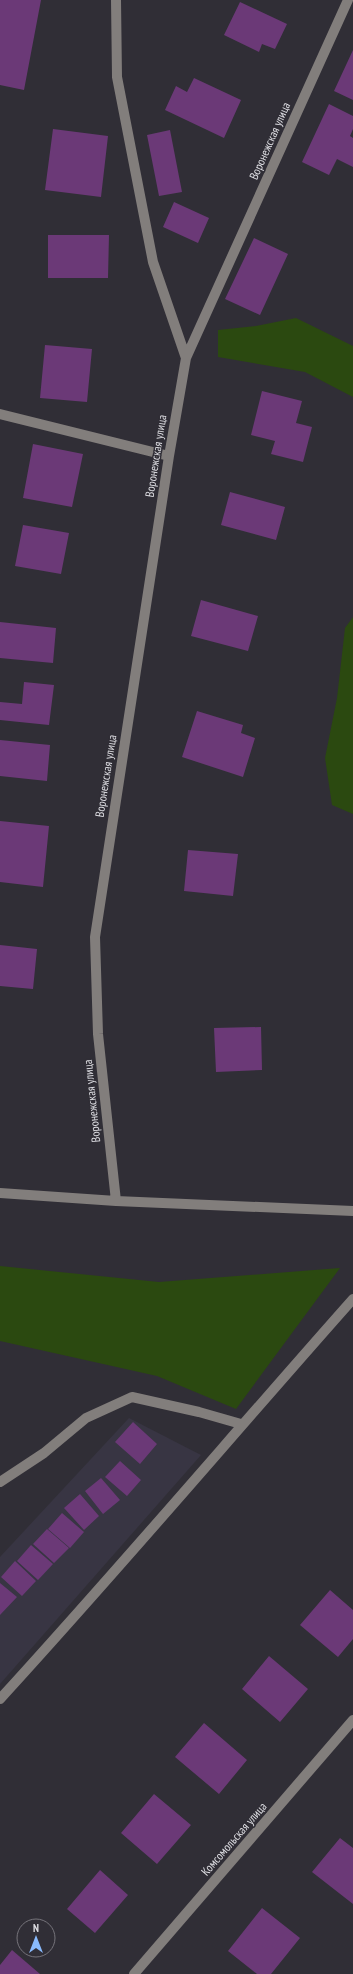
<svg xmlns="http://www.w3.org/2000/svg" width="353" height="1974" viewBox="0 0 353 1974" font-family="'PT Sans Narrow',sans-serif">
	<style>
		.built { fill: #383543 }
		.green { fill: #2b4910 }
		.building { fill: #6b3977 }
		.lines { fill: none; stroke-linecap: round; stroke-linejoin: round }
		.minor { stroke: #827e7c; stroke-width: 10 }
		.labels { text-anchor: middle; stroke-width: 3; stroke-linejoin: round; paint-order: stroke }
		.street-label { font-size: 12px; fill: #dedee3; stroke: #302e36 }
	</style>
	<rect width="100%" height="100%" fill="#302e36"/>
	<!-- built -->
	<path class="built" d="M 129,1418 L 201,1455 L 0,1684 L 0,1557 Z"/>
	<!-- green -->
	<path class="green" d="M 296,318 L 353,346 L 353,397 L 305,372 L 218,357 L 218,330 L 256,326 Z
		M 353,617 L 353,814 L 332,805 L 325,758 L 337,698 L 345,628 Z
		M 0,1266 L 159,1282 L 340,1268 L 236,1409 L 157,1376 L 0,1341 Z"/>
	<!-- building -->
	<path class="building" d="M 0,0 L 41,0 L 24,90 L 0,85 Z
		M 240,2 L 287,24 L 275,49 L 262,44 L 259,52 L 224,35 Z
		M 353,50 L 353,100 L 334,91 Z
		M 194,78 L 241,100 L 224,138 L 165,110 L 176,86 L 187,92 Z
		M 329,104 L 353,116 L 353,129 L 350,136 L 353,138 L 353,167 L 337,159 L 329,175 L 302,162 Z
		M 53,129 L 108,136 L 101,197 L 45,190 Z
		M 170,130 L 182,192 L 159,196 L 147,135 Z
		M 174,202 L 209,218 L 198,243 L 163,227 Z
		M 48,235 L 109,235 L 108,278 L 48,278 Z
		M 254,238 L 288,254 L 260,315 L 225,299 Z
		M 45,345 L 92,349 L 87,402 L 40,398 Z
		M 262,391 L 302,401 L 296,423 L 312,427 L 303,462 L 271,454 L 275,441 L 251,435 Z
		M 33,444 L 83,454 L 72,507 L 23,498 Z
		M 230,492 L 285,507 L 276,540 L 221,525 Z
		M 23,525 L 69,533 L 61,574 L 15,566 Z
		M 201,600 L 258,616 L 248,651 L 191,636 Z
		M 0,622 L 56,628 L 53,663 L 0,658 Z
		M 24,682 L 54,685 L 49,725 L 0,720 L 0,702 L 22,704 Z
		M 197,711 L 243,725 L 241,733 L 255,738 L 243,777 L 182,757 Z
		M 0,740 L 50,745 L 47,781 L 0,776 Z
		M 0,821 L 49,826 L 43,887 L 0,882 Z
		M 188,850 L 238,854 L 233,896 L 184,891 Z
		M 0,945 L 37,949 L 33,989 L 0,986 Z
		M 261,1027 L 262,1070 L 216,1072 L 214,1028 Z
		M 133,1422 L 157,1444 L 140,1464 L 115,1442 Z
		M 120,1461 L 141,1480 L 127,1496 L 105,1477 Z
		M 101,1478 L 120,1500 L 103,1514 L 85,1491 Z
		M 80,1494 L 99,1516 L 84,1530 L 64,1508 Z
		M 62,1513 L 84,1532 L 70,1548 L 48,1529 Z
		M 47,1529 L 69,1548 L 54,1563 L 33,1544 Z
		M 31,1545 L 53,1564 L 38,1580 L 17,1561 Z
		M 15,1561 L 36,1581 L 22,1596 L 1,1577 Z
		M 0,1583 L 17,1597 L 0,1615 Z
		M 330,1590 L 353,1610 L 353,1639 L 338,1657 L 300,1625 Z
		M 269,1656 L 308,1689 L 280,1722 L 242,1689 Z
		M 204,1723 L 247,1760 L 219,1794 L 175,1757 Z
		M 154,1794 L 191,1825 L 157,1864 L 121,1833 Z
		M 340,1838 L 353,1848 L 353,1904 L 312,1872 Z
		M 100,1870 L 128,1895 L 95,1933 L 67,1909 Z
		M 262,1908 L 300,1938 L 271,1974 L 257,1974 L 228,1951 Z
		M 12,1950 L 40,1974 L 0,1974 L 0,1965 Z"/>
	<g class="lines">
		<!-- minor -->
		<path class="minor" d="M 116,0 L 117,77 L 153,262 L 186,358 L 169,456 L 95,937 L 98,1034 L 116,1201
			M 186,358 L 348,0
			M 0,414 L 169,456
			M 0,1193 L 116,1201 L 353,1211
			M 0,1482 L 44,1453 L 86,1418 L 132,1397 L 199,1412 L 241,1424
			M 0,1699 C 120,1568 235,1432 353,1299
			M 134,1974 L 353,1720"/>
	</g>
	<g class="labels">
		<!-- street labels -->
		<g class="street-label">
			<text transform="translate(270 141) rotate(-66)" y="4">Воронежская улица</text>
			<text transform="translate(156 456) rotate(-81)" y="4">Воронежская улица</text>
			<text transform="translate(106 776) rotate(-81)" y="4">Воронежская улица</text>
			<text transform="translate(92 1101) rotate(-96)" y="4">Воронежская улица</text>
			<text transform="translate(234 1839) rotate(-49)" y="4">Комсомольская улица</text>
		</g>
	</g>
	<!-- north arrow -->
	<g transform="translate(36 1938)"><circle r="19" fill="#302e36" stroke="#76747b"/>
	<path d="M0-3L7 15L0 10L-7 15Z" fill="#89bafc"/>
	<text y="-6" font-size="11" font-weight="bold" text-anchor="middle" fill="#dedee3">N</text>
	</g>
</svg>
